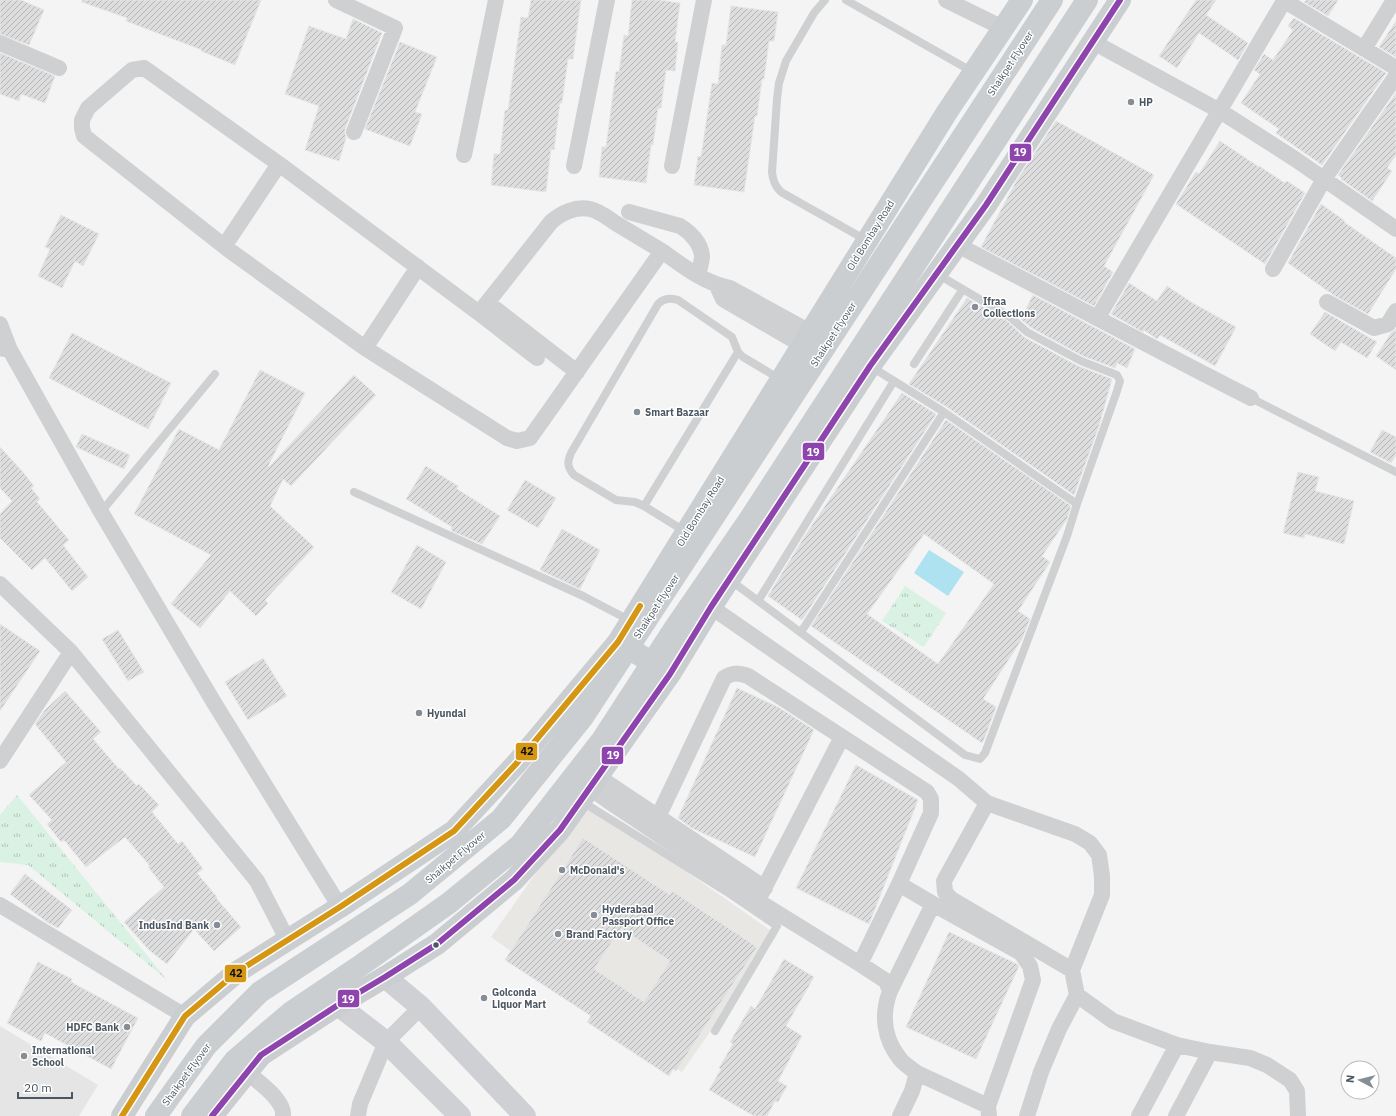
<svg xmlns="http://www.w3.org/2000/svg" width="1396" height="1116" viewBox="0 0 1396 1116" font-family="'IBM Plex Sans',sans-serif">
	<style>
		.commercial { fill: #e8e7e3 }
		.education { fill: #e6e5e6 }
		.grass { fill: url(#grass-tufts) }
		.water { fill: #aee2f0 }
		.building { fill: url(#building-hatch); stroke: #e5e6e7; fill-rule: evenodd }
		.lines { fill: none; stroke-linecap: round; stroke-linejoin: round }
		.lane { stroke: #ced0d2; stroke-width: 8 }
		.street { stroke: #ced0d2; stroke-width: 16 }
		.secondary { stroke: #ced0d4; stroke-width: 22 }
		.primary { stroke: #caced1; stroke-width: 22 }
		.primary-bridge { stroke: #caced1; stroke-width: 22 }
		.bus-1-casing { stroke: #fff; stroke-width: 9 }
		.bus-2-casing { stroke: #fff; stroke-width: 9 }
		.bus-1 { stroke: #d49613; stroke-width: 6 }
		.bus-2 { stroke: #8e44ad; stroke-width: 6 }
		.poi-dot { fill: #868d94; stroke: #fff; stroke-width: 1.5 }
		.bus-dot { fill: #4a5661; stroke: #fff; stroke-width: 1.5 }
		.labels { text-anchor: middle; stroke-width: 3; stroke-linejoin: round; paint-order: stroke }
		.street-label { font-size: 10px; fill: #4a5661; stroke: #fff }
		.poi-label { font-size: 10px; font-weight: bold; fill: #4a5661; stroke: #fff; text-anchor: start }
		.line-badge { stroke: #fff; stroke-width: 1.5 }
		.badge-label { font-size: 11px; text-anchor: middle; font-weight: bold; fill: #fff }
		.pale-badge-label { font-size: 11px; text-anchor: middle; font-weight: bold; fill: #111 }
	</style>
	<defs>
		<pattern id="grass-tufts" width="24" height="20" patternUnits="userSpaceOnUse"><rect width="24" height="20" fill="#d9f2e3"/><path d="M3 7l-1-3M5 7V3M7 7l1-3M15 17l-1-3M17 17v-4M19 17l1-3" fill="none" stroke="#b2c7bb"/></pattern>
		<pattern id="building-hatch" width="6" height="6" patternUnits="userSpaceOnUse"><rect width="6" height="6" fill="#ddddde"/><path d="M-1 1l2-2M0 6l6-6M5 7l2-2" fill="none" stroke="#b5b6b7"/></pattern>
	</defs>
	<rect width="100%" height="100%" fill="#f4f4f4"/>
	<!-- commercial -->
	<path class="commercial" d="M 586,801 L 777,935 L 682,1072 L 491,937 Z"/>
	<!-- education -->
	<path class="education" d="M 0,1026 L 98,1085 L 79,1116 L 0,1116 Z"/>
	<!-- grass -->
	<path class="grass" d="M 905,586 L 946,613 L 924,647 L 882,621 Z
		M 17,795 L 167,980 L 28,865 L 0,862 L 0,815 Z"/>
	<!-- water -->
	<path class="water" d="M 929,550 L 964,572 L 948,596 L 914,573 Z"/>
	<!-- building -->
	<path class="building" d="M 0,0 L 21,0 L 44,10 L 29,45 L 0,34 Z
		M 82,0 L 261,0 L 235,65 L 201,51 L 202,50 L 126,21 L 127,18 L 82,2 Z
		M 531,0 L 581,0 L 573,59 L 568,59 L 562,103 L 560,103 L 554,150 L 551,149 L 546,192 L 491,185 L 494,154 L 500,154 L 505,110 L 508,110 L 521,17 L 528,18 Z
		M 632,0 L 659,0 L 680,3 L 675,42 L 678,42 L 675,71 L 666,70 L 661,108 L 658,108 L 653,145 L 651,145 L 646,183 L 599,177 L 602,147 L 606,147 L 616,71 L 619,72 L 624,35 L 628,36 Z
		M 1196,0 L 1216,0 L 1206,15 L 1248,43 L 1238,60 L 1199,33 L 1177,68 L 1159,56 Z
		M 1306,0 L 1338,0 L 1328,16 L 1304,2 Z
		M 731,6 L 778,12 L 774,41 L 769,41 L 764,79 L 762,79 L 757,116 L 755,116 L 744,192 L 694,185 L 698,156 L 701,157 L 712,83 L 718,84 L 722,45 L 726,45 Z
		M 1294,18 L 1386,73 L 1322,165 L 1276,133 L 1279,129 L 1241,103 L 1260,74 L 1254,70 L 1264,54 L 1273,60 L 1293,30 L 1288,26 Z
		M 353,19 L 382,33 L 345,129 L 345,134 L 346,138 L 339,161 L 305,150 L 319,106 L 285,94 L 309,26 L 346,39 Z
		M 1396,21 L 1396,57 L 1379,47 Z
		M 400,42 L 437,57 L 415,112 L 422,114 L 410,146 L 365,129 Z
		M 0,53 L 55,76 L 45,103 L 21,94 L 19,101 L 0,94 Z
		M 1396,93 L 1396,155 L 1387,168 L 1392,171 L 1372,201 L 1341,179 L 1342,178 L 1338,175 Z
		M 1056,121 L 1154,175 L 1104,266 L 1113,272 L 1094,306 L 981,247 L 1017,180 Z
		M 1220,141 L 1259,167 L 1259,166 L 1285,183 L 1287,181 L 1305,193 L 1265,264 L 1176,204 L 1196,172 L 1199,174 Z
		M 1321,204 L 1345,221 L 1344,222 L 1396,258 L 1396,269 L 1368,314 L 1335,296 L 1288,263 Z
		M 61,215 L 99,234 L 83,266 L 75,261 L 62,288 L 38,276 L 50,249 L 45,247 Z
		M 1129,283 L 1157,301 L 1167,286 L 1191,302 L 1236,327 L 1215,366 L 1160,335 L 1157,339 L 1144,330 L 1143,332 L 1111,314 Z
		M 1033,295 L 1135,349 L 1127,368 L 1117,363 L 1115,368 L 1083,356 L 1030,327 L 1021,319 Z
		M 967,298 L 1007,321 L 1024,337 L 1078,366 L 1112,379 L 1099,426 L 1074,495 L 947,407 L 909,384 Z
		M 1325,312 L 1377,342 L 1367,358 L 1341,342 L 1335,351 L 1310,334 Z
		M 1396,329 L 1396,370 L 1376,356 L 1391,333 Z
		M 72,333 L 171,383 L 148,429 L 49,378 Z
		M 260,370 L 305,393 L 268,466 L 269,467 L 354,375 L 376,395 L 291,486 L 283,479 L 270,506 L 314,547 L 265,600 L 268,603 L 256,616 L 230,591 L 200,628 L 171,604 L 211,555 L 134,514 L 179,429 L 219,450 Z
		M 902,393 L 936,414 L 802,620 L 768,596 L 806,534 Z
		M 946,420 L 1071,506 L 1067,519 L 1042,556 L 1050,562 L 1018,611 L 1030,619 L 1022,639 L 983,699 L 996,707 L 985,737 L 982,743 L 811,626 ZM 924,534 L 994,584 L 938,664 L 867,614 Z
		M 1382,430 L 1396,437 L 1396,455 L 1391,463 L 1370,452 Z
		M 82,434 L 130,455 L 124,469 L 76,447 Z
		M 0,447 L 22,471 L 34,486 L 31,488 L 40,499 L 37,502 L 69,540 L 63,545 L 88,577 L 72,591 L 45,558 L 32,570 L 0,538 L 0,514 L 12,501 L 0,488 Z
		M 426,466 L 458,486 L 457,489 L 500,516 L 482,544 L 452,531 L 451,530 L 452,527 L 406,499 Z
		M 1298,472 L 1319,477 L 1315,491 L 1354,501 L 1344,544 L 1305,534 L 1304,538 L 1283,533 Z
		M 525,480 L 556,498 L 538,528 L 507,510 Z
		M 562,529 L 600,550 L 580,589 L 540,570 Z
		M 417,545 L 446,562 L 421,609 L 391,592 Z
		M 0,624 L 40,651 L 0,711 Z
		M 118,630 L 144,672 L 128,681 L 102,639 Z
		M 263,658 L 287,696 L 248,720 L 225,682 Z
		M 737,688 L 778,707 L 814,730 L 755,857 L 692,828 L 678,818 Z
		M 65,691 L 101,732 L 93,739 L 119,769 L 120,768 L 137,786 L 139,784 L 159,805 L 152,812 L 178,844 L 182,841 L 203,869 L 197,873 L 217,897 L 216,898 L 241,927 L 214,951 L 194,929 L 167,964 L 149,950 L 124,922 L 164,887 L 148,867 L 150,866 L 125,837 L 86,867 L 64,840 L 61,842 L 47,824 L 52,820 L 29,795 L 66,762 L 35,724 L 45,710 Z
		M 856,765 L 918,800 L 869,924 L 796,888 Z
		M 583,838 L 670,895 L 672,891 L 757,947 L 676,1071 L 673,1069 L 669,1076 L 587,1022 L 591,1016 L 505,960 ZM 621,928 L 670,961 L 644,1002 L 594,969 Z
		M 25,874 L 72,910 L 58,928 L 47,922 L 10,894 Z
		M 949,932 L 1017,964 L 1019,966 L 976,1059 L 906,1027 Z
		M 784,959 L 814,977 L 786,1026 L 802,1036 L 778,1081 L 787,1086 L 778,1102 L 775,1101 L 767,1116 L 754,1116 L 709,1090 L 721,1069 L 719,1068 L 733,1044 L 730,1042 L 751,1006 L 755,1009 Z
		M 38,962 L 72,979 L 71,982 L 138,1018 L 111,1069 L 45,1033 L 41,1041 L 7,1023 Z"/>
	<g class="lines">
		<!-- lane -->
		<path class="lane" d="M 825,0 L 814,13 L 786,61 L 779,83 L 777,99 L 772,172 C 773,181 775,186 781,192 L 866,240
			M 846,0 L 973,72
			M 937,274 L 1010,317 L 1027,332 L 1081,361 L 1117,375 L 1120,381 L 1117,391 L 1077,504
			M 914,364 L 963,289
			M 1251,398 L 1396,472
			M 354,492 L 583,596 L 631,621
			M 644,506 L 738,352
			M 101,512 L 215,374
			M 686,532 L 644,506 L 635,502 L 616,500 L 574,475 C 567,467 567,462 571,453 L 658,304 C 664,298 670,298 678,300 L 732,337 L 738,352 L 743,357 L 780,379
			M 730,580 L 965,755 L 980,759 L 985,753 L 1067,536 L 1077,504 L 944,412 L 870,366
			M 758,601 L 894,381
			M 801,632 L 944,412
			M 581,801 L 727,892 L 777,926 L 715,1031"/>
		<!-- street -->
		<path class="street" d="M 336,0 L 395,28 L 354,132
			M 946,0 L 1003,28
			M 1283,0 L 1396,68
			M 1093,42 L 1220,111 L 1295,159 L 1396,229
			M 0,43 L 59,68
			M 1364,49 L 1394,0
			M 464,155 L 496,0
			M 279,164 L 479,313 L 551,222 C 561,213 576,206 590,209 C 600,211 609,219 617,224 C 632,233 647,242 662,251
			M 574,166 L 607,0
			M 672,166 L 704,0
			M 629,212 L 680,226 C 690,232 701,243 702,256 C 702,262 699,270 698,275
			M 229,239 L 279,164 L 144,68 L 132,70 L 88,108 L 82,120 L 82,128 L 84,136 L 229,250 L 365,348 L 507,438 L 517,441 L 530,438 L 662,251 C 683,266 704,283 730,288 L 810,332
			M 957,245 C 1055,295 1152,348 1251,398
			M 1273,269 L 1324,179 L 1396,76
			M 717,286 L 723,299 L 802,345
			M 1327,302 L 1374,328 L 1388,324 L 1396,311
			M 488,303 L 577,372
			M 479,313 L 537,358
			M 1098,317 L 1284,1
			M 0,324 L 10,350
			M 0,348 L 10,350 L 101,512 L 213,701 L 340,907
			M 365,348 L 418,267
			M 0,584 L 71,652 L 257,881 L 288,941
			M 711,607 L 959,779 L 987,803 L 1075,834 L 1090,843 L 1099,855 L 1102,876 L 1102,895 L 1072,970 L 1077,995 L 1113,1021 L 1177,1045 L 1210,1052 L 1250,1058 L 1267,1065 L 1290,1080 L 1297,1091 L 1298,1116
			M 0,761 L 71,652
			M 597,776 L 765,888
			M 589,787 L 607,800 L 758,901 L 860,964 L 899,884 L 931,813 L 931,799 L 927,792 L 748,676 C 738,673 733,672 724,678 L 658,817
			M 987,803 L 944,881 L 945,892 L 951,899 L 1072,970
			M 899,884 L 933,904 L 1021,953 L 1030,966 L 1033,980 L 988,1106 L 989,1116
			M 760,896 L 842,737
			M 0,905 L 185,1016
			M 860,964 L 886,981 L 890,991 C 881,1015 884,1039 900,1059 C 905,1065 912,1069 917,1073 L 912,1091 L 900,1116
			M 890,991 L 933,904
			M 247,1072 C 258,1082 285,1100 283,1116
			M 917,1073 L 988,1106
			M 358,1116 L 360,1104 L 386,1042 L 421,1007
			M 1027,1116 L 1041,1072 L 1059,1029 L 1077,995
			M 1139,1116 L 1177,1045
			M 1176,1116 L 1210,1052"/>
		<!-- secondary -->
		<path class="secondary" d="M 385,977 L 421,1007 L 525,1116
			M 338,1005 L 386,1042 L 460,1116"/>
		<!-- primary -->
		<path class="primary" d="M 618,642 L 668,672
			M 122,1116 L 185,1016 L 237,972 L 340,907 L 454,831 L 516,764 L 618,642 L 947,112 L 1022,0
			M 212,1116 L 261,1055 L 338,1005 L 385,977 L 437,944 L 514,880 L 560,830 L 670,674 L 711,607 L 870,366 L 986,205 L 1120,0"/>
		<!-- primary-bridge -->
		<path class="primary-bridge" d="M 156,1116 L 206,1046 L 260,992 L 410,894 L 501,819 L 583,717 L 1052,0
			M 192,1116 L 235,1060 L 290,1013 L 357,968 L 449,903 L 520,845 L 602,740 L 674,629 L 749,520 L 1087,0"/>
		<!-- bus-1 casing -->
		<g class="bus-1-casing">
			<path id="bus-1" d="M 122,1116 L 185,1016 L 237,972 L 340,907 L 454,831 L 516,764 L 618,642 L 640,606"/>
		</g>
		<!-- bus-2 casing -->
		<g class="bus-2-casing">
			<path id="bus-2" d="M 212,1116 L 261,1055 L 338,1005 L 385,977 L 437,944 L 514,880 L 560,830 L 670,674 L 711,607 L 870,366 L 986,205 L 1120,0"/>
		</g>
		<!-- bus-1 -->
		<use href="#bus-1" class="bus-1"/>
		<!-- bus-2 -->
		<use href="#bus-2" class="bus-2"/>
	</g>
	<!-- markers -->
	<g class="poi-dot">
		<circle cx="1131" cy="102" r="4"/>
		<circle cx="975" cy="307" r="4"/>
		<circle cx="637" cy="412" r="4"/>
		<circle cx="419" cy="713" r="4"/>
		<circle cx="562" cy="870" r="4"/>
		<circle cx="594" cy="915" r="4"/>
		<circle cx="217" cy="925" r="4"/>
		<circle cx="558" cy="934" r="4"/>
		<circle cx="484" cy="998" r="4"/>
		<circle cx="127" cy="1027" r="4"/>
		<circle cx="24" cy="1056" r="4"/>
	</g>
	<circle class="bus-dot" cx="436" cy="945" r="3.5"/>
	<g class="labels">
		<!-- street labels -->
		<g class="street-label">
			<text transform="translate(1010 63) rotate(-57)" y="4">Shaikpet Flyover</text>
			<text transform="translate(870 235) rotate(-58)" y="4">Old Bombay Road</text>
			<text transform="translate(833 334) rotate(-57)" y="4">Shaikpet Flyover</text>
			<text transform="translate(700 511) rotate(-58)" y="4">Old Bombay Road</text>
			<text transform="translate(656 606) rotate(-57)" y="4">Shaikpet Flyover</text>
			<text transform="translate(455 857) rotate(-40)" y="4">Shaikpet Flyover</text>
			<text transform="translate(186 1074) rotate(-54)" y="4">Shaikpet Flyover</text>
		</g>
		<!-- poi labels -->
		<g class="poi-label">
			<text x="1139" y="106">HP</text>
			<text x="983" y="305">Ifraa<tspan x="983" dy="12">Collections</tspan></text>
			<text x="645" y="416">Smart Bazaar</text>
			<text x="427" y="717">Hyundai</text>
			<text x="570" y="874">McDonald's</text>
			<text x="602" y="913">Hyderabad<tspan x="602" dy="12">Passport Office</tspan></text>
			<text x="209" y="929" text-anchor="end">IndusInd Bank</text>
			<text x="566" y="938">Brand Factory</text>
			<text x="492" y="996">Golconda<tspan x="492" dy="12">Liquor Mart</tspan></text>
			<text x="119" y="1031" text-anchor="end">HDFC Bank</text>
			<text x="32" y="1054">International<tspan x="32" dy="12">School</tspan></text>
		</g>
	</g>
	<g class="line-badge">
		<rect x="1009" y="143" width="23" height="19" rx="4" fill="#8e44ad"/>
		<rect x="802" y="442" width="23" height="19" rx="4" fill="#8e44ad"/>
		<rect x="515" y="742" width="23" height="19" rx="4" fill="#d49613"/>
		<rect x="601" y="746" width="23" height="19" rx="4" fill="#8e44ad"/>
		<rect x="224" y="964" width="23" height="19" rx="4" fill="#d49613"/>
		<rect x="337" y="989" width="23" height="19" rx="4" fill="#8e44ad"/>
	</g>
	<g class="badge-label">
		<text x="1020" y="156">19</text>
		<text x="813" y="456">19</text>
		<text x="613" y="759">19</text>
		<text x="348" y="1003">19</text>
	</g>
	<g class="pale-badge-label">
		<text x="527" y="755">42</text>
		<text x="236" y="977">42</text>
	</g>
	<!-- north arrow -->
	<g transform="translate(1360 1080) rotate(277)"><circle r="19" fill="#ffffff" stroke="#b7bbc0"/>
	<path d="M0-3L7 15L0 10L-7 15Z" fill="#868d94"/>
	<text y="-6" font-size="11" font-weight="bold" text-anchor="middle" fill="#4a5661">N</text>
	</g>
	<!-- scale -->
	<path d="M18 1092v6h54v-6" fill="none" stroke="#4a5661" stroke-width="2"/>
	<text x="24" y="1092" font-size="12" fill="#4a5661" stroke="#ffffff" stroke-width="3" paint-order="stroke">20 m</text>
</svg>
